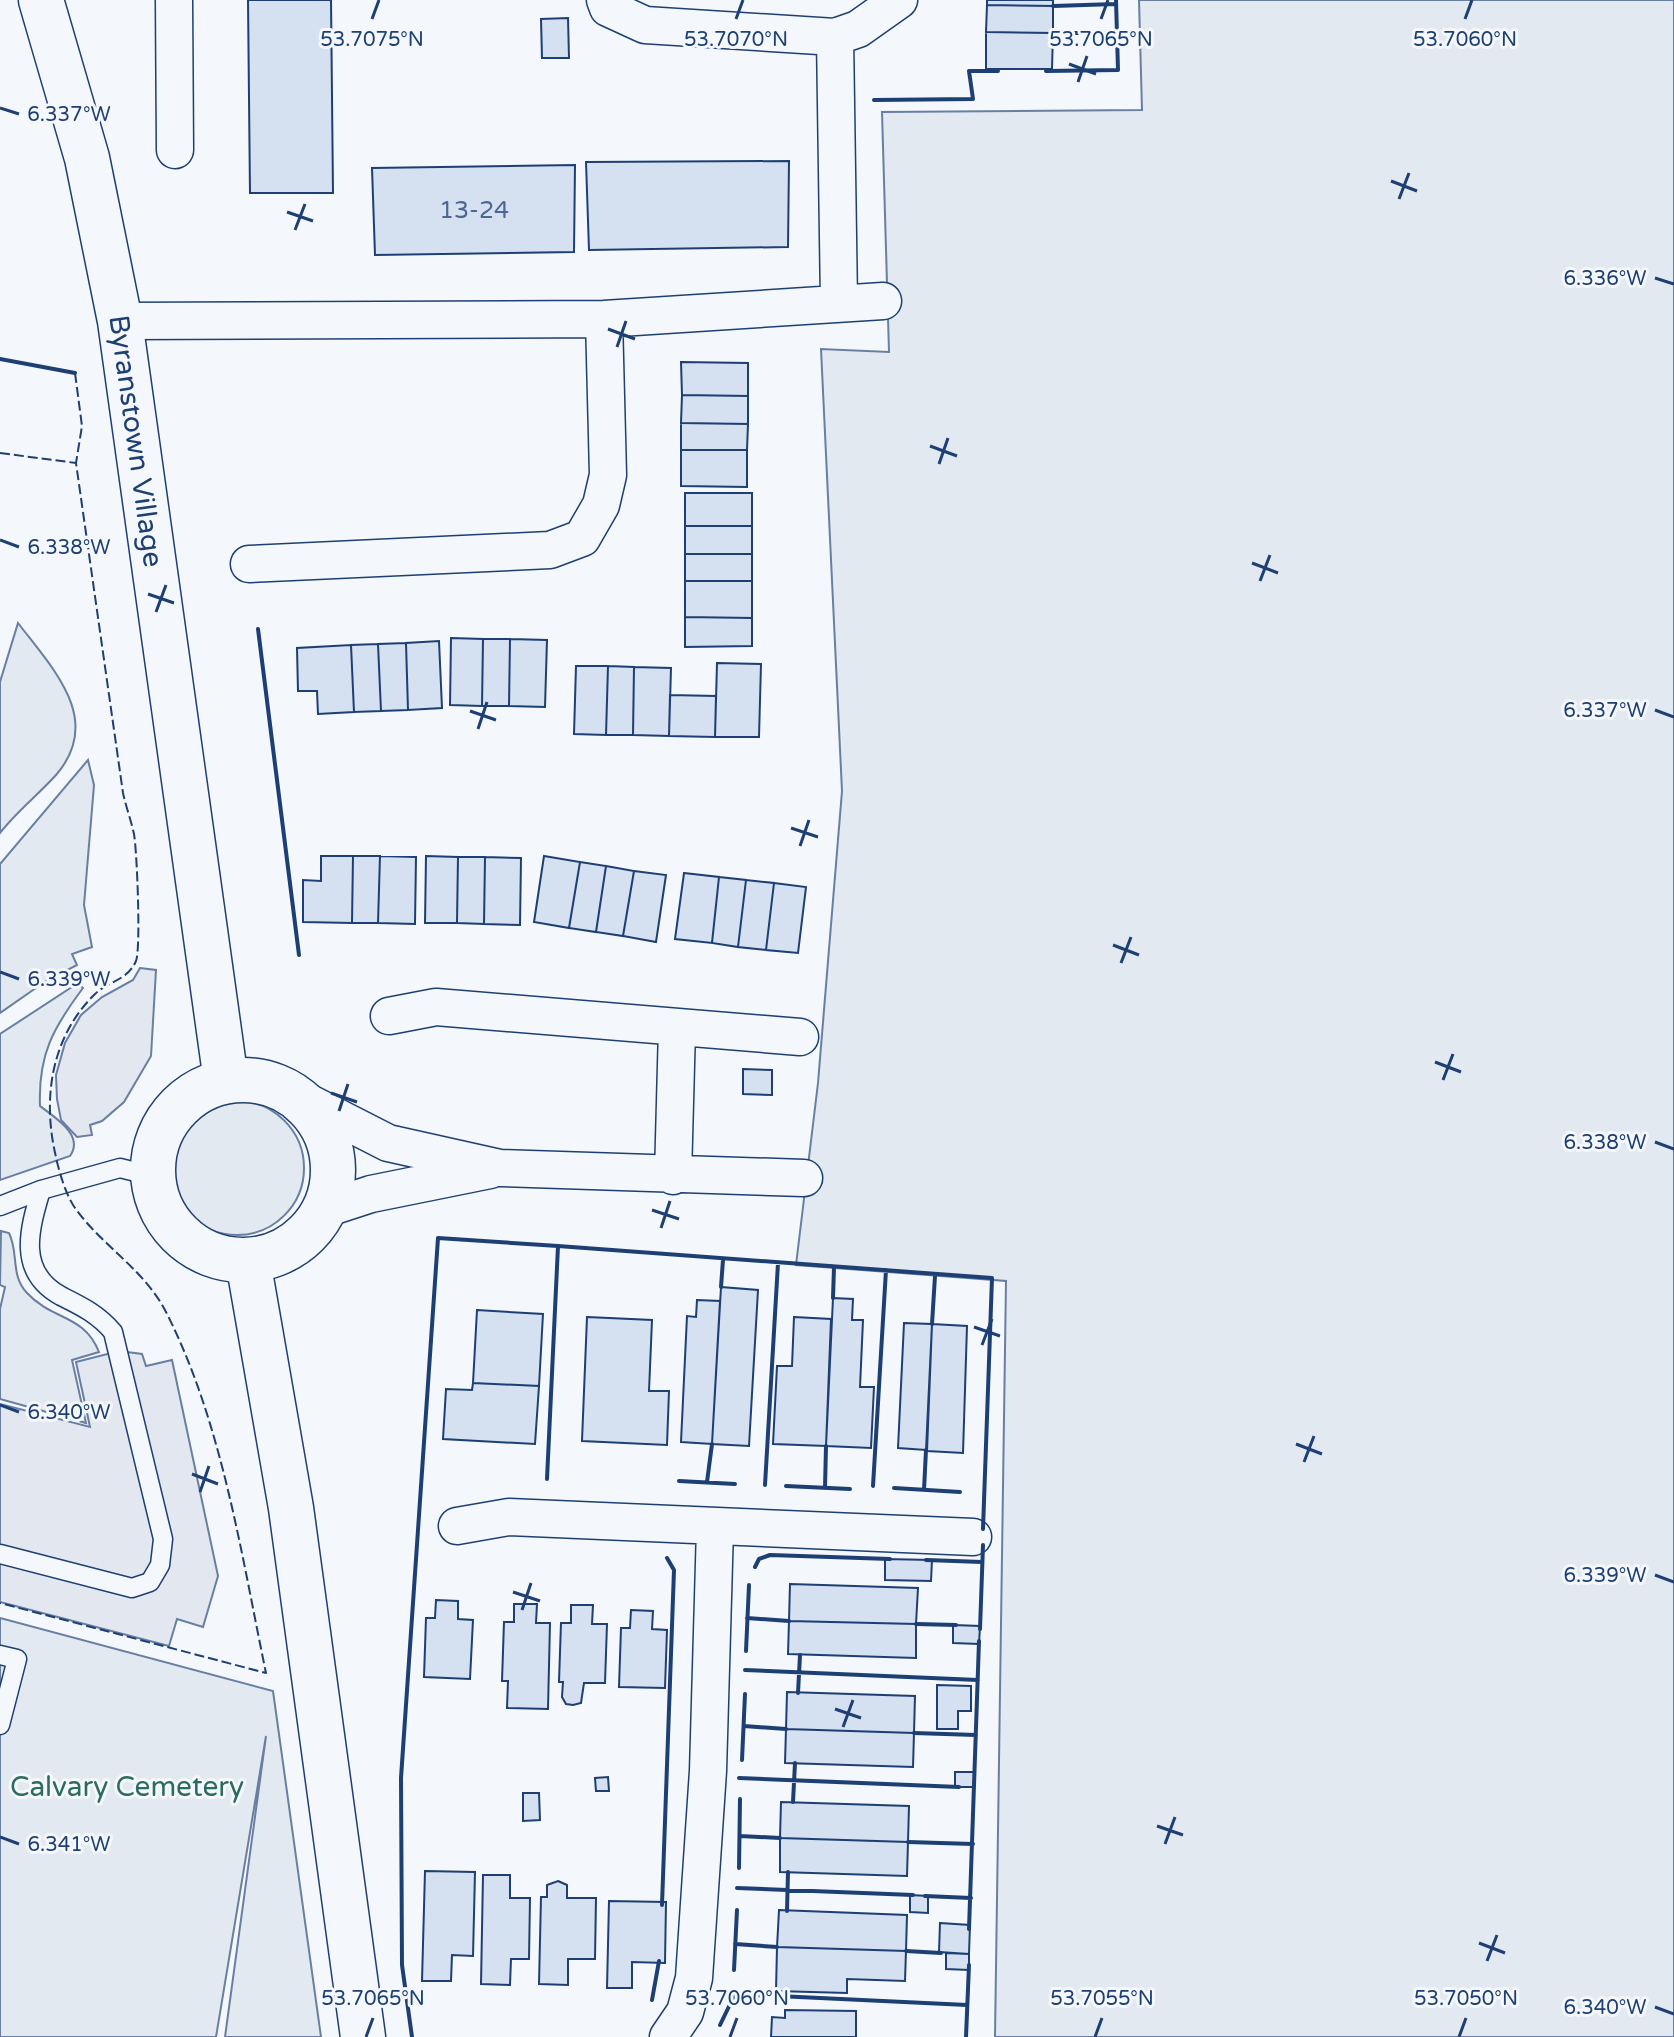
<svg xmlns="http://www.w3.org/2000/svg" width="1674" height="2037" viewBox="0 0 1674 2037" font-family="'Varela Round',sans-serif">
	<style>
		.green { fill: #e3e9f0; stroke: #687fa3; stroke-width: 2 }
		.parking { fill: #e3e8f0; stroke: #687fa3; stroke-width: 2 }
		.building { fill: #d5e0f0; stroke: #1d3f73; stroke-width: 2 }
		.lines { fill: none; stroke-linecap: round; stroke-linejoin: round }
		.lane-casing { stroke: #1d3f73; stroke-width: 21 }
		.street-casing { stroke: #1d3f73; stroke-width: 39 }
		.secondary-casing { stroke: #1d3f73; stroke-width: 47 }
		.lane { stroke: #f4f7fb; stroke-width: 18 }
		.street { stroke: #f4f7fb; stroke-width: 36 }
		.secondary { stroke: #f4f7fb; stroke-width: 44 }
		.fence { stroke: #1d3f73; stroke-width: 2; stroke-dasharray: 10 4; stroke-linecap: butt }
		.wall { stroke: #1d3f73; stroke-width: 4 }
		.ticks { fill: none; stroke: #1d3f73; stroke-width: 3 }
		.labels { text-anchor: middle; stroke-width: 6; stroke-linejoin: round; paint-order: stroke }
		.number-label { font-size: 24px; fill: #4b6792 }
		.street-label { font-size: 28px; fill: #1d3f73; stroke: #f4f7fb }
		.park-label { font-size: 28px; fill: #2c6c60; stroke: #f4f7fb }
		.ticks-label { font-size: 20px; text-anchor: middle; fill: #1d3f73; stroke: #f4f7fb; stroke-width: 6; stroke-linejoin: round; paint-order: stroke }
	</style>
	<rect width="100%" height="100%" fill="#f4f7fb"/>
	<!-- green -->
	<path class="green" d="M 1139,0 L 1674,0 L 1674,2037 L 995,2037 L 1006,1281 L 796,1265 L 818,1083 L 842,791 L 821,349 L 889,352 L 882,112 L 1142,110 Z
		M 18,623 C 53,669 104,720 56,775 C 38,795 16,812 0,833 L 0,682 Z
		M 88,760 L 94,785 L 84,905 L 92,947 L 72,954 L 77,965 L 46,981 L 0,1013 L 0,864 Z
		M 78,983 L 83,988 C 53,1028 38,1055 40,1106 C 54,1117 85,1135 70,1156 L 0,1180 L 0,1034 Z
		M170 1168a67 67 0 1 1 134 0a67 67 0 1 1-134 0Z
		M 1,1231 L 9,1233 C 19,1253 10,1275 27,1293 C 53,1321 84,1314 99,1352 L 72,1360 L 86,1423 L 0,1399 L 0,1309 L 5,1287 L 0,1285 Z
		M 0,1618 L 273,1691 L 321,2037 L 225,2037 L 266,1736 L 216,2037 L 0,2037 Z"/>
	<!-- parking -->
	<path class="parking" d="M 140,968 L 156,970 L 151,1056 L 124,1102 L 102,1121 L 90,1125 L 92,1135 L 77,1137 L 61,1120 L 57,1099 L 56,1075 L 65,1043 L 81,1015 L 102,997 L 133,980 Z
		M 119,1351 L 142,1354 L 146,1366 L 172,1360 L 218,1576 L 203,1627 L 177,1619 L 169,1646 L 0,1602 L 0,1404 L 90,1427 L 76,1362 Z"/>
	<!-- building -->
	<path class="building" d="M 248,0 L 331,0 L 333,193 L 250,193 Z
		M 987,0 L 1053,0 L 1053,6 L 987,5 Z
		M 987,5 L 1053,6 L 1053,33 L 986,32 Z
		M 568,18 L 569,58 L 542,58 L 541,19 Z
		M 986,32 L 1053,33 L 1052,69 L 986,69 Z
		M 789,161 L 788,247 L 589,250 L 586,162 Z
		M 575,165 L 574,252 L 375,255 L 372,168 Z
		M 681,362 L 748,363 L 748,396 L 682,395 Z
		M 682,395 L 748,396 L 748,424 L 681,423 Z
		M 681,423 L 748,424 L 747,450 L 681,450 Z
		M 681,450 L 747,450 L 747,487 L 681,486 Z
		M 685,493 L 752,493 L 752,526 L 685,526 Z
		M 685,526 L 752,526 L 752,554 L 685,554 Z
		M 685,554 L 752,554 L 752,581 L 685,581 Z
		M 685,581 L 752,581 L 752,618 L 685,617 Z
		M 685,617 L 752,618 L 752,646 L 685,647 Z
		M 451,638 L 483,639 L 482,706 L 450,705 Z
		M 483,639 L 510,639 L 509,706 L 482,706 Z
		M 510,639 L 547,640 L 545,707 L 509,706 Z
		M 439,641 L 442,708 L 408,710 L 406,643 Z
		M 406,643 L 408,710 L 381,711 L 378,644 Z
		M 378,644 L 381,711 L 354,712 L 351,645 Z
		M 351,645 L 354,712 L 318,714 L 317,691 L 298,691 L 297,648 Z
		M 717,663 L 761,664 L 759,737 L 715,737 Z
		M 576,666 L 608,666 L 606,735 L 574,734 Z
		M 608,666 L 634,667 L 633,735 L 606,735 Z
		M 634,667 L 671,668 L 669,736 L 633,735 Z
		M 670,695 L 716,696 L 715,737 L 669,736 Z
		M 321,856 L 353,856 L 352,923 L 303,922 L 303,880 L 321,881 Z
		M 353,856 L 380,856 L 378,923 L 352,923 Z
		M 380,856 L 416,857 L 415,924 L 378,923 Z
		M 426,856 L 458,857 L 457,923 L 425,923 Z
		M 544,856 L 580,862 L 569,928 L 534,922 Z
		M 458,857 L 485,857 L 484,924 L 457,923 Z
		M 485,857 L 521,858 L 520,925 L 484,924 Z
		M 580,862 L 606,866 L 596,932 L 569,928 Z
		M 606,866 L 634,871 L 623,936 L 596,932 Z
		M 634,871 L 666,875 L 656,942 L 623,936 Z
		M 684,873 L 719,877 L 712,943 L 675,939 Z
		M 719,877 L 746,880 L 738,947 L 712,943 Z
		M 746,880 L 774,883 L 766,950 L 738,947 Z
		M 774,883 L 806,887 L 798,953 L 766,950 Z
		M 743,1069 L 772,1070 L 772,1095 L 743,1094 Z
		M 721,1287 L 758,1290 L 749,1446 L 712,1444 Z
		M 833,1298 L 853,1299 L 852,1320 L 863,1320 L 860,1387 L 874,1387 L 871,1448 L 826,1446 Z
		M 697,1300 L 720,1301 L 712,1444 L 681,1442 L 687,1316 L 696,1317 Z
		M 477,1310 L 543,1314 L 539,1386 L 473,1383 Z
		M 587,1317 L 652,1320 L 649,1391 L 669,1391 L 667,1445 L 582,1441 Z
		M 794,1317 L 831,1319 L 826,1446 L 773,1444 L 777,1366 L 792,1366 Z
		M 904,1323 L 932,1324 L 926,1450 L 898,1448 Z
		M 932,1324 L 967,1326 L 963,1453 L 927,1451 Z
		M 473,1383 L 539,1386 L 535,1444 L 443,1439 L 446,1389 L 472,1390 Z
		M 885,1559 L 932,1560 L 931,1581 L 885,1580 Z
		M 790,1584 L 918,1588 L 916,1624 L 789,1621 Z
		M 436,1600 L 458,1601 L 458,1619 L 473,1620 L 470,1679 L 424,1677 L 426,1618 L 435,1618 Z
		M 514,1604 L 537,1604 L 536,1623 L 550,1623 L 548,1709 L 507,1708 L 508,1681 L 502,1681 L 504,1622 L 514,1622 Z
		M 571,1605 L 593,1605 L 592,1624 L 607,1624 L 605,1683 L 584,1683 L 581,1703 L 573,1705 L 566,1704 L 562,1697 L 563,1682 L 559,1682 L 561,1623 L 571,1623 Z
		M 631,1610 L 653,1611 L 652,1629 L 667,1630 L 665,1688 L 619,1687 L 621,1628 L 630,1628 Z
		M 789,1621 L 916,1624 L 916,1658 L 788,1654 Z
		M 953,1625 L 980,1626 L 979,1644 L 953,1643 Z
		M 937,1685 L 971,1686 L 971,1711 L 958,1711 L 958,1729 L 937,1729 Z
		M 787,1692 L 915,1696 L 914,1733 L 786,1729 Z
		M 786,1729 L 914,1733 L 913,1767 L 785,1763 Z
		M 955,1772 L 975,1772 L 974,1787 L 955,1787 Z
		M 608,1777 L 609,1791 L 596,1791 L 595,1778 Z
		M 523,1793 L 539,1793 L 540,1820 L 523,1821 Z
		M 781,1802 L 909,1806 L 908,1842 L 780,1838 Z
		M 780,1838 L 908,1842 L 907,1876 L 780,1872 Z
		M 425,1871 L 475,1872 L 473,1956 L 452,1955 L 451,1981 L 422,1981 Z
		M 483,1875 L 510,1875 L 510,1898 L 530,1898 L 529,1959 L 511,1959 L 510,1985 L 481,1984 Z
		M 558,1881 L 567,1885 L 567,1898 L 596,1898 L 595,1959 L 568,1959 L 568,1985 L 539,1984 L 541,1897 L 547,1897 L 547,1885 Z
		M 910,1895 L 928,1896 L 928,1913 L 910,1912 Z
		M 609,1901 L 666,1902 L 665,1963 L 632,1962 L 632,1988 L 607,1988 Z
		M 779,1910 L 907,1915 L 906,1951 L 777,1947 Z
		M 940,1923 L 970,1925 L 969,1954 L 939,1952 Z
		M 777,1947 L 906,1951 L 905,1981 L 847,1979 L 847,1993 L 776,1991 Z
		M 946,1953 L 969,1954 L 969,1970 L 946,1969 Z
		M 785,2010 L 856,2011 L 856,2037 L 771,2037 L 772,2017 L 785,2018 Z"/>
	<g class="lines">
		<!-- lane casing -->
		<g class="lane-casing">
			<path id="lane" d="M 0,1206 L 41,1190
				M 0,1554 L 132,1588 L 150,1582 L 160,1565 L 163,1539 L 113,1332 C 98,1314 81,1306 61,1296 C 17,1272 29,1230 41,1190 L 120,1168 L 152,1176
				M 0,1655 L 17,1659 L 0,1725"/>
		</g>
		<!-- street casing -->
		<g class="street-casing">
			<path id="street" d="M 174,0 L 175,150
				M 605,0 L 608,8 L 645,25 L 835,37 L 858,29 L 899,0
				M 835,37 L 839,303
				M 120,321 L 604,319 L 883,301
				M 249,564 L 550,550 L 582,538 L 601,505 L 608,475 L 604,319
				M 389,1016 L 436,1007 L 800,1037
				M 298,1097 L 388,1143 L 500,1168 L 804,1178
				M 673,1176 L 677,1028
				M 325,1209 L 371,1194 L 490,1170
				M 457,1526 L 509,1517 L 973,1537
				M 668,2037 L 685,2012 L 694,1978 L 708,1771 L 715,1528"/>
		</g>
		<!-- secondary casing -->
		<g class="secondary-casing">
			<g id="secondary">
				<path id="s1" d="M 41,0 L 87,158 L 120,321 L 226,1081"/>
				<circle cx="243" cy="1170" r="90"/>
				<path d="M 248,1261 L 291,1508 L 363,2037"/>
			</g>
		</g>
		<!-- lane -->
		<use href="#lane" class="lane"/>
		<!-- street -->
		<use href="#street" class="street"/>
		<!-- secondary -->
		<use href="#secondary" class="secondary"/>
		<!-- fence -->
		<path class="fence" d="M 75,373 L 82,426 L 76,463
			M 0,453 L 76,463 L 123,793 C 126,807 131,820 134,834 C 137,851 141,948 136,961 C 127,981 110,980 95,994 C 51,1037 42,1099 56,1157 C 59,1172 66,1195 75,1208 C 102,1246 144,1269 166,1312 C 222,1422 241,1553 266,1673 L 0,1603"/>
		<!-- wall -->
		<path class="wall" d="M 1053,6 L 1116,4
			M 1053,33 L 1117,33
			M 1046,71 L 1118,70 L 1116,0
			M 874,100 L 973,99 L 969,71 L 998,71
			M 0,359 L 75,373
			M 258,629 L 299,955
			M 721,1287 L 723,1260
			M 833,1298 L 834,1267
			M 932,1324 L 935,1276
			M 547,1479 L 558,1246 L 992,1278 L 983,1529
			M 679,1481 L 735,1484
			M 707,1482 L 712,1444
			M 765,1485 L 778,1263
			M 786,1486 L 850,1489
			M 873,1486 L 886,1270
			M 825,1488 L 826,1446
			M 894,1488 L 960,1492
			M 924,1490 L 926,1450
			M 926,1560 L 982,1562
			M 755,1567 L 759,1559 L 770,1555 L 890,1559
			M 747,1618 L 789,1621
			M 916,1624 L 956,1625
			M 980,1629 L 983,1545
			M 746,1651 L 749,1585
			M 745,1670 L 978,1680
			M 798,1693 L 800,1655
			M 744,1726 L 786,1729
			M 914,1733 L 976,1735
			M 742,1760 L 745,1694
			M 739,1778 L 959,1787
			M 793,1802 L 795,1763
			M 740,1836 L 780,1838
			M 908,1842 L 973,1844
			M 739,1868 L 740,1799
			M 737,1888 L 913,1895
			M 925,1896 L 971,1898
			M 662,1905 L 674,1570 L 667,1558
			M 787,1911 L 788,1872
			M 969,1929 L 979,1641
			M 735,1944 L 777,1947
			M 906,1951 L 941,1953
			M 734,1970 L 737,1910
			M 652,2000 L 659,1961
			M 720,2025 L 735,1994 L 967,2005
			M 412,2037 L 402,1965 L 401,1778 L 438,1238 L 558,1246
			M 966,2037 L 969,1965"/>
	</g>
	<!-- ticks -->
	<path class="ticks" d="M 372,19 L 379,0M 736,19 L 743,0M 1101,19 L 1108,0M 1465,19 L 1472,0M 1069,64 L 1096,74M 1078,82 L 1087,56M 0,108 L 19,114M 1391,181 L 1417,191M 1399,199 L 1409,173M 287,212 L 313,221M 295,230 L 305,204M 1655,278 L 1674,284M 608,329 L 635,339M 617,347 L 626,321M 930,446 L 957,456M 939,464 L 948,438M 0,540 L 19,547M 1252,563 L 1278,573M 1260,581 L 1270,555M 148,594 L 174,603M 156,612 L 166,585M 1655,710 L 1674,717M 470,711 L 496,720M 478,729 L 487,702M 791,828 L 818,837M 800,846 L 809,820M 1113,945 L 1139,955M 1121,963 L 1131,937M 0,972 L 19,979M 1435,1062 L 1461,1072M 1443,1080 L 1453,1054M 331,1093 L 357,1102M 339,1111 L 348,1084M 1655,1142 L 1674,1149M 652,1210 L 679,1219M 661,1228 L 670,1201M 974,1327 L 1000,1336M 982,1345 L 992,1319M 0,1405 L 19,1412M 1296,1444 L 1322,1454M 1304,1462 L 1314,1436M 192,1474 L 218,1484M 200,1492 L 209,1466M 1655,1575 L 1674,1582M 513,1592 L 540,1601M 522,1610 L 531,1583M 835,1709 L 861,1718M 843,1727 L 853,1700M 1157,1826 L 1183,1835M 0,1837 L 19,1844M 1165,1844 L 1175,1817M 1479,1943 L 1505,1953M 1487,1961 L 1497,1935M 1655,2007 L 1674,2014M 366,2037 L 373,2018M 730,2037 L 737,2018M 1095,2037 L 1102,2018M 1459,2037 L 1466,2018"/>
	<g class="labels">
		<!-- number labels -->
		<g class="number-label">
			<text x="474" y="218">13-24</text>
		</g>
		<!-- street labels -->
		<g class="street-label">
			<text dy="10" stroke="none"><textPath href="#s1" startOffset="452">Byranstown Village</textPath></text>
		</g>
		<!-- park labels -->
		<g class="park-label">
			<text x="127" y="1796">Calvary Cemetery</text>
		</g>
	</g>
	<g class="ticks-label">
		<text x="372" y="46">53.7075°N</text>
		<text x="736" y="46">53.7070°N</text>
		<text x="1101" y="46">53.7065°N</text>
		<text x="1465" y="46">53.7060°N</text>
		<text x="69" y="121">6.337°W</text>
		<text x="1605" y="285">6.336°W</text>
		<text x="69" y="554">6.338°W</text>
		<text x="1605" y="717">6.337°W</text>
		<text x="69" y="986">6.339°W</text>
		<text x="1605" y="1149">6.338°W</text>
		<text x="69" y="1419">6.340°W</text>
		<text x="1605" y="1582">6.339°W</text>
		<text x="69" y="1851">6.341°W</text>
		<text x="373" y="2005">53.7065°N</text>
		<text x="737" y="2005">53.7060°N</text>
		<text x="1102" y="2005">53.7055°N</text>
		<text x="1466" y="2005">53.7050°N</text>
		<text x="1605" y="2014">6.340°W</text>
	</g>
</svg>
